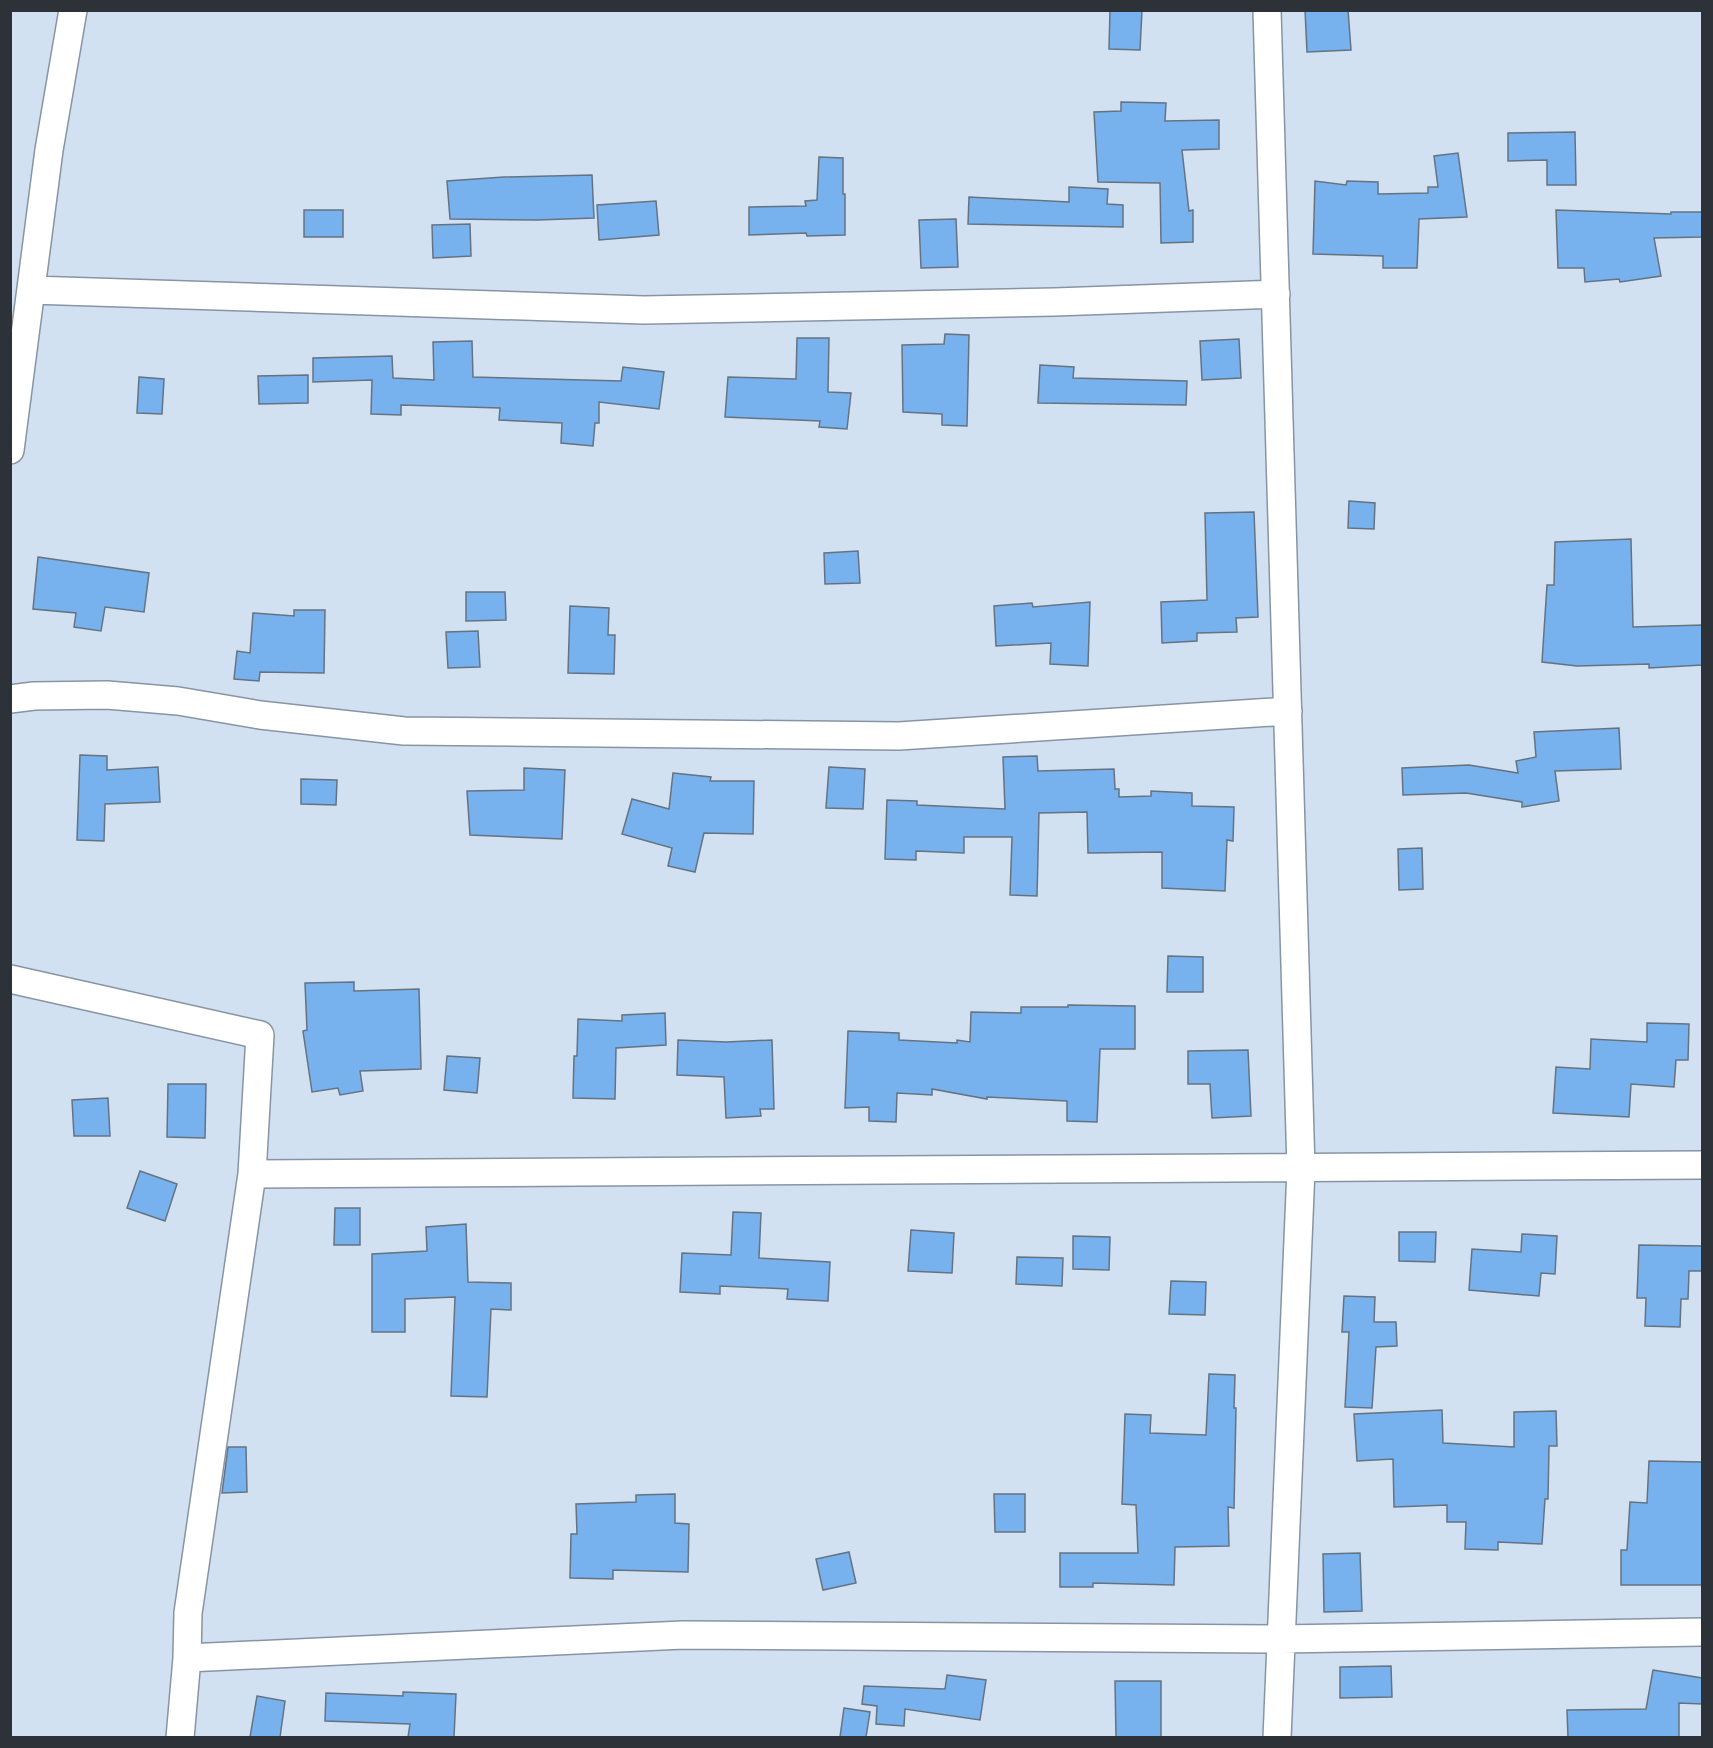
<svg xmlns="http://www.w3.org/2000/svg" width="1713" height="1748" viewBox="0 0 1713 1748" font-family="Mulish,sans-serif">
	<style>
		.building { fill: #77b2ef; stroke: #657381; stroke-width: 1.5 }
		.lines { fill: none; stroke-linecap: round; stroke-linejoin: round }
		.minor-casing { stroke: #8794a3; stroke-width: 30 }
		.minor { stroke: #fff; stroke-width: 27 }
	</style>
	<rect width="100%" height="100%" fill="#d2e1f1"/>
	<!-- building -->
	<path class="building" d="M 1110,10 L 1142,10 L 1140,50 L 1109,49 Z
		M 1305,10 L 1348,10 L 1351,50 L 1307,52 Z
		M 1121,102 L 1166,103 L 1165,121 L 1219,120 L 1219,149 L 1182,150 L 1189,211 L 1193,210 L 1193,242 L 1161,243 L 1160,183 L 1098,182 L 1094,112 L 1121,111 Z
		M 1575,132 L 1576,185 L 1547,185 L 1547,160 L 1508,161 L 1508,133 Z
		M 1458,153 L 1467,217 L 1419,219 L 1417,268 L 1383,268 L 1383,256 L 1313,254 L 1315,181 L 1346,185 L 1347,181 L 1378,182 L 1378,194 L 1428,193 L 1428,187 L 1438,187 L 1434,156 Z
		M 819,157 L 843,158 L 843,194 L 845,194 L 845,235 L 807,236 L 806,233 L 749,235 L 749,207 L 806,206 L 805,201 L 817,200 Z
		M 592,175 L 594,218 L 537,220 L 450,219 L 447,181 L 504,177 Z
		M 1069,187 L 1108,189 L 1107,204 L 1123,205 L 1123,227 L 968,224 L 969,197 L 1069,202 Z
		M 656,201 L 659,235 L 599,240 L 597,205 Z
		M 304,210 L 343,210 L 343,237 L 304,237 Z
		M 1556,210 L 1671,214 L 1671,212 L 1702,212 L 1702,237 L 1654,238 L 1661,276 L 1620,282 L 1619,279 L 1585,282 L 1584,268 L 1558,268 Z
		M 956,219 L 958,267 L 921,268 L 919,220 Z
		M 470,224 L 471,256 L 433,258 L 432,225 Z
		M 945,334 L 969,335 L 967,426 L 942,425 L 942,414 L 903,412 L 902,345 L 944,344 Z
		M 797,338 L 829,338 L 828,392 L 851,393 L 847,429 L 819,427 L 820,421 L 725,417 L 728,377 L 796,379 Z
		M 1239,339 L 1241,378 L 1202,380 L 1200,341 Z
		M 472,341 L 473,377 L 621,381 L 623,367 L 664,372 L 659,409 L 599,402 L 599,423 L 595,423 L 593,446 L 561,443 L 562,423 L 499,420 L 500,408 L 401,405 L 401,415 L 371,414 L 372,380 L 313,382 L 313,358 L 392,356 L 393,378 L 434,380 L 433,342 Z
		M 1040,365 L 1074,367 L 1073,378 L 1187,381 L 1186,405 L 1038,403 Z
		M 308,375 L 308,403 L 259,404 L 258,376 Z
		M 139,377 L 164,379 L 162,414 L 137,413 Z
		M 1349,501 L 1375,503 L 1374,529 L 1348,528 Z
		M 1254,512 L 1258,617 L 1236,618 L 1237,632 L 1197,633 L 1197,641 L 1162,643 L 1161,602 L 1207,600 L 1205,513 Z
		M 1631,539 L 1633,627 L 1702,625 L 1702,665 L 1649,668 L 1649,664 L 1577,666 L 1542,662 L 1547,585 L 1554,585 L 1555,542 Z
		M 858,551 L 860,583 L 825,584 L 824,553 Z
		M 38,557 L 149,573 L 144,612 L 105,607 L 101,631 L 74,627 L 76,613 L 33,609 Z
		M 466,592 L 505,592 L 506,620 L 466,621 Z
		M 1090,602 L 1088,666 L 1050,664 L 1051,643 L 996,646 L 994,606 L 1032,603 L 1033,607 Z
		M 570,606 L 609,608 L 608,635 L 615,635 L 614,674 L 568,673 Z
		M 294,610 L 325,610 L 324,673 L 260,672 L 259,681 L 234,679 L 237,651 L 250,653 L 253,613 L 294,616 Z
		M 478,631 L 480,667 L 448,668 L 446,632 Z
		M 1619,728 L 1621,769 L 1555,771 L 1559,801 L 1522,807 L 1522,802 L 1466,793 L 1403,795 L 1402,768 L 1469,765 L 1518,773 L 1516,761 L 1536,757 L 1534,732 Z
		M 80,755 L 107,756 L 107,770 L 158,767 L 160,802 L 105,804 L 104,841 L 77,840 Z
		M 1037,756 L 1038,771 L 1114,769 L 1115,789 L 1119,789 L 1119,797 L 1151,796 L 1151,791 L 1192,793 L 1192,806 L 1234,807 L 1233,841 L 1227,840 L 1225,891 L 1162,888 L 1162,852 L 1088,853 L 1087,812 L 1039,813 L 1037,896 L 1010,895 L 1012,837 L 964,837 L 964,853 L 916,851 L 916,860 L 885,859 L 887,800 L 917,801 L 917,805 L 1005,809 L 1003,757 Z
		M 829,767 L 865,769 L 863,809 L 826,808 Z
		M 524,768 L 565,770 L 562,839 L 470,835 L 467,791 L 524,790 Z
		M 673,773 L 711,777 L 710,781 L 754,781 L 753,834 L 704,833 L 695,872 L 668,866 L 672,848 L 622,834 L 632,799 L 669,809 Z
		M 301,779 L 337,780 L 336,805 L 301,804 Z
		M 1422,848 L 1423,889 L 1399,890 L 1398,849 Z
		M 1168,956 L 1203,957 L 1203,992 L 1167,992 Z
		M 354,982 L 354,991 L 419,989 L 421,1069 L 360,1071 L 363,1091 L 340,1095 L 338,1088 L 312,1092 L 303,1031 L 307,1030 L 305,983 Z
		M 1068,1005 L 1135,1006 L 1135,1049 L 1100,1049 L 1097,1122 L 1067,1121 L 1067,1101 L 987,1097 L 987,1099 L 932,1089 L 932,1095 L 897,1093 L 896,1122 L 869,1121 L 869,1107 L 845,1108 L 848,1031 L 899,1033 L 899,1040 L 957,1043 L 957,1040 L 970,1042 L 971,1012 L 1021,1013 L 1021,1007 L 1068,1007 Z
		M 665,1013 L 666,1045 L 616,1048 L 615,1099 L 573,1098 L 574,1056 L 577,1056 L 578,1019 L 622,1021 L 622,1015 Z
		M 1647,1023 L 1689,1024 L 1688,1060 L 1676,1060 L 1674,1087 L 1631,1084 L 1629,1117 L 1553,1113 L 1556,1067 L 1590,1069 L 1591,1039 L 1647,1042 Z
		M 678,1040 L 726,1042 L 772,1040 L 774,1109 L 760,1109 L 761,1116 L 726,1118 L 724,1077 L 677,1075 Z
		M 1248,1050 L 1251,1116 L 1212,1118 L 1210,1084 L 1188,1084 L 1188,1051 Z
		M 447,1056 L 480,1058 L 477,1093 L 444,1090 Z
		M 168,1084 L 206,1084 L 205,1138 L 167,1137 Z
		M 108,1098 L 110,1136 L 74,1136 L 72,1100 Z
		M 140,1171 L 177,1184 L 165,1221 L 127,1208 Z
		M 335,1208 L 360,1208 L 360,1245 L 334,1245 Z
		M 733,1212 L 761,1213 L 759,1258 L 830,1262 L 828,1301 L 787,1299 L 788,1289 L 720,1286 L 720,1294 L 680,1292 L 682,1253 L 731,1255 Z
		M 466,1224 L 468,1282 L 511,1283 L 511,1310 L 491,1309 L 487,1397 L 451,1396 L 455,1297 L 405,1299 L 405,1332 L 372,1332 L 372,1254 L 427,1251 L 426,1227 Z
		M 911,1230 L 954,1233 L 952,1273 L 908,1271 Z
		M 1399,1232 L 1436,1232 L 1435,1262 L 1399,1261 Z
		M 1522,1234 L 1557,1236 L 1555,1274 L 1541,1273 L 1539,1296 L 1469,1290 L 1472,1249 L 1521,1252 Z
		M 1073,1236 L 1110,1237 L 1109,1270 L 1073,1269 Z
		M 1639,1245 L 1702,1246 L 1702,1271 L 1689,1271 L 1688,1299 L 1681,1299 L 1680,1327 L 1645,1326 L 1646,1298 L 1637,1298 Z
		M 1017,1257 L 1063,1258 L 1062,1286 L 1016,1284 Z
		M 1171,1281 L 1206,1282 L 1205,1315 L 1169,1314 Z
		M 1344,1296 L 1375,1297 L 1374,1322 L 1396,1322 L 1397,1346 L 1376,1347 L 1372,1408 L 1345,1407 L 1349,1332 L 1342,1332 Z
		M 1209,1374 L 1235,1375 L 1234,1408 L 1236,1408 L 1234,1508 L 1228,1507 L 1229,1546 L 1175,1547 L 1174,1585 L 1093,1583 L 1093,1587 L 1060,1587 L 1060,1553 L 1138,1553 L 1136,1505 L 1122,1504 L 1125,1414 L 1151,1415 L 1150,1433 L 1206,1435 Z
		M 1442,1410 L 1443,1443 L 1514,1447 L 1514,1412 L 1556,1411 L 1557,1446 L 1549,1446 L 1548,1499 L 1545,1499 L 1542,1544 L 1498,1542 L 1498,1550 L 1465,1549 L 1466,1522 L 1447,1522 L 1447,1505 L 1394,1507 L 1393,1459 L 1357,1461 L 1354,1414 Z
		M 228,1447 L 246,1447 L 247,1492 L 222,1493 Z
		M 1649,1461 L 1702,1462 L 1702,1585 L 1621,1585 L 1621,1550 L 1627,1550 L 1630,1502 L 1647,1503 Z
		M 675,1494 L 675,1523 L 689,1524 L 688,1572 L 613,1570 L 613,1579 L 570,1578 L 571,1534 L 577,1534 L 576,1504 L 636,1502 L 636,1495 Z
		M 994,1494 L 1025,1494 L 1025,1532 L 995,1532 Z
		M 849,1552 L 856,1583 L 823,1590 L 816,1559 Z
		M 1360,1553 L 1362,1611 L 1324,1612 L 1323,1554 Z
		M 1391,1666 L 1392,1697 L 1340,1698 L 1340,1667 Z
		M 1653,1670 L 1702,1678 L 1702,1704 L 1679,1703 L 1679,1737 L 1568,1737 L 1567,1710 L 1646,1709 Z
		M 947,1675 L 986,1680 L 980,1720 L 905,1709 L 904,1726 L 876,1724 L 877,1706 L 862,1704 L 864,1686 L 945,1689 Z
		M 1115,1681 L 1161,1681 L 1161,1737 L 1116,1737 Z
		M 403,1692 L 456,1694 L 454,1737 L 408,1737 L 410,1724 L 325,1721 L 326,1693 L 403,1696 Z
		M 257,1696 L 285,1701 L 280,1737 L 250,1737 Z
		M 844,1708 L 870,1712 L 866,1737 L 840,1737 Z"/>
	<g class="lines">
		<!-- minor casing -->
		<g class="minor-casing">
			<path id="minor" d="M 1267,10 L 1301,1169 L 1277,1738
				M 31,290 L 644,310 L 1055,302 L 1276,294
				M 10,450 L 49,150 L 73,10
				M 10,699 L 34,696 L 107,695 L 178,701 L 260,715 L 404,731 L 899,736 L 1288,711
				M 10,979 L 260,1035 L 252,1174 L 188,1613 L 187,1658 L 180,1738
				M 252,1174 L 1702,1165
				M 187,1658 L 683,1635 L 1280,1639 L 1702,1632"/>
		</g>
		<!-- minor -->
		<use href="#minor" class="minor"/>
	</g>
	<!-- border -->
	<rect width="1713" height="1748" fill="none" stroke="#2c3238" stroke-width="24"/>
</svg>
